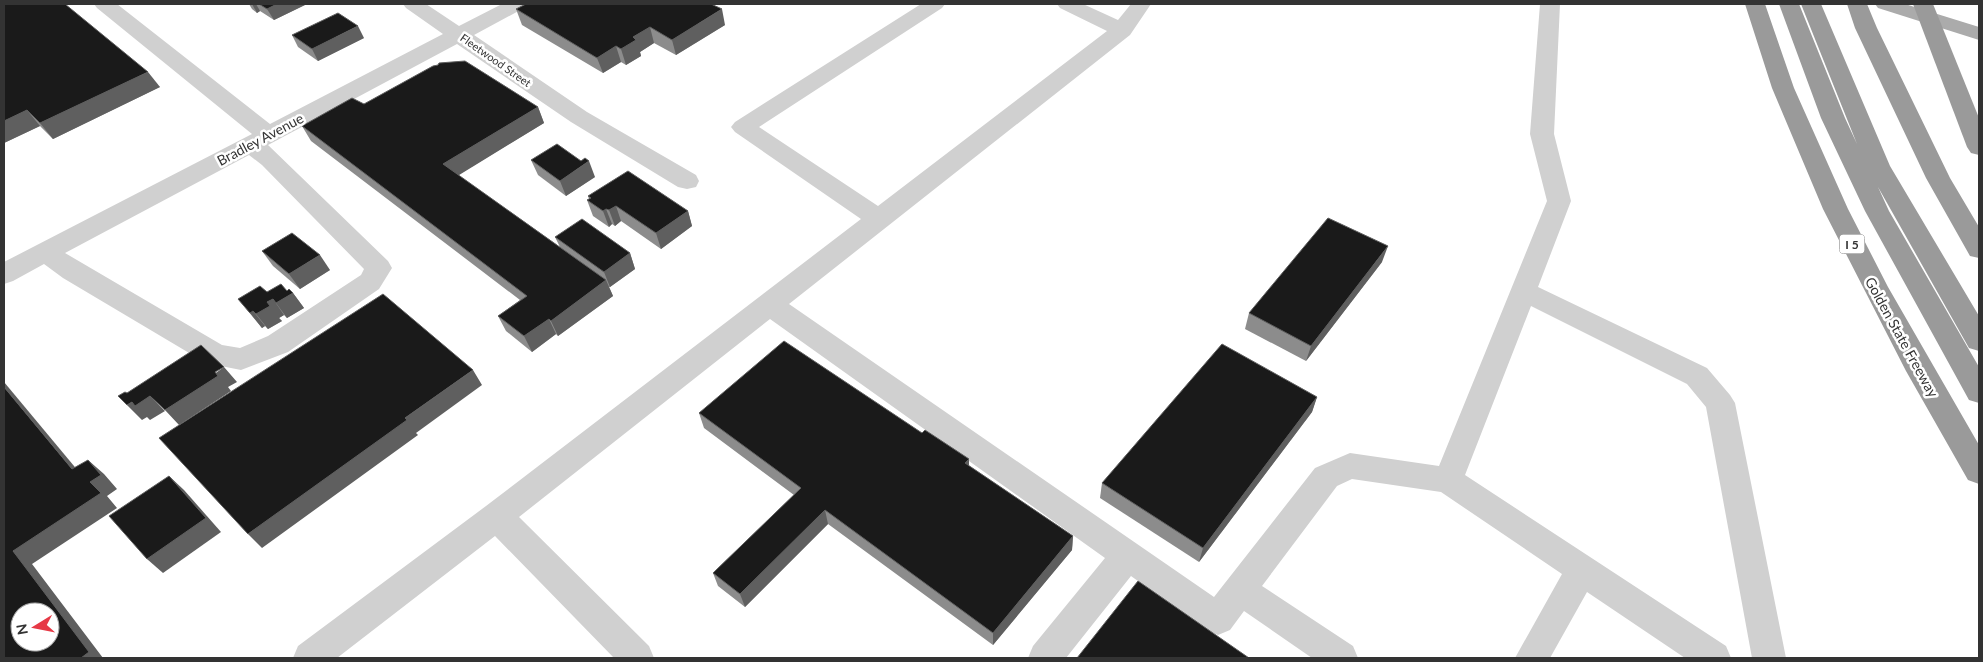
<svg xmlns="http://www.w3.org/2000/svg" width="1983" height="662" font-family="Lato,sans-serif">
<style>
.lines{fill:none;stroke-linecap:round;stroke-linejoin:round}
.minor{fill:#d0d0d0;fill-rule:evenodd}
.major{fill:#ababab;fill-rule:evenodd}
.highway{fill:#9a9a9a;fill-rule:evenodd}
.wall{fill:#8c8c8c}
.shaded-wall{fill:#5f5f5f}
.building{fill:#1a1a1a;stroke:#5f5f5f;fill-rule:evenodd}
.labels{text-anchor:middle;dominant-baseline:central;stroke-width:5;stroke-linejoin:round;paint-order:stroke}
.far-street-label{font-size:11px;fill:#333;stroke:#fff}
.shield{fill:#fff;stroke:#707070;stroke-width:1}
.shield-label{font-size:12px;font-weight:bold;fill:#333}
.street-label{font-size:14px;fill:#333;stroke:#fff}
</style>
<rect width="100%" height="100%" fill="#fff"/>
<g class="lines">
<!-- minor -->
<g class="minor">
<path d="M94,4H117L270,124L443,34L406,8L403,4H426L459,26L502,4H527L524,8L474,35L587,112L696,175L699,181L696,187L687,189L678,187L571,122L457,44L268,145L388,261L392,268L379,289L288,352L241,370L206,363L63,278L44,264L13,281L4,284V262L252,134L97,8ZM249,155L262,165L364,269L361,275L268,336L240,348L222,345L65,253Z"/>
<path d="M921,4H945L942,8L759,127L878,206L1107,31L1060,8L1057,4H1083L1118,20L1131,4H1151L1130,35L789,304L1214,597L1315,468L1350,453L1439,466L1547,201L1530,134L1540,4H1560L1554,134L1571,201L1538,287L1707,368L1730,395L1735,403L1786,658H1752L1706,407L1687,384L1531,306L1465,475L1726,646L1731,658H1685L1587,592L1550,658H1515L1562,574L1441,492L1352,479L1337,486L1262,586L1353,646L1358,658H1312L1244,611L1230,630L1218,635L1206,630L1131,576L1066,658H1028L1033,646L1105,558L770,319L519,517L649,646L654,658H614L495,536L337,658H293L298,646L486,506L861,219L735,132L731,127L735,122Z"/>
</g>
<!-- major -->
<path class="major" d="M1875,4H1905L1979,27V40L1878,8Z"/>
<!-- highway -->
<g class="highway">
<path d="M1745,4H1765L1794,88L1848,209L1888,287L1979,445V484L1968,480L1906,371L1823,209L1772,88Z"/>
<path d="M1779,4H1799L1845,118L1857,144L1801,4H1821L1890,166L1979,316V351L1969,348L1878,187L1889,211L1979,367V403L1969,400L1865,211L1821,118Z"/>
<path d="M1847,4H1867L1877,28L1950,178L1979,227V258L1970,256L1926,178L1855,28Z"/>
<path d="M1913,4H1933L1979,118V155L1971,153L1967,147Z"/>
</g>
</g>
<!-- wall -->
<g class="wall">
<path d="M4,4L160,87L53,139L40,126L4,143Z"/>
<path d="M249,4H307L274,20L260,11L257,13L252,9Z"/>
<path d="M516,9L725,25L676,55L654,43L640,52L641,56L626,65L621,62L603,73L522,25Z"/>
<path d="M292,35L364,38L318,61L298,47Z"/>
<path d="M364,104L538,107L544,123L458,175L560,247L555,237L630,253L635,269L610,287H609L613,296L558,336L556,334L532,352L506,331L498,316L520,300L311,141L302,126Z"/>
<path d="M531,160L595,177L566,196L538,175Z"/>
<path d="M588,196L688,211L692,226L661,249L621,221L615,226L612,224L609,227L593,216L587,200L589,199Z"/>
<path d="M262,251L330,270L300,289L273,266Z"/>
<path d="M1382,262L1306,361L1245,329L1249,313Z"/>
<path d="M287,291L293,293L304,308L287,318L284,315L279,318L282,321L268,329L265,326L262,328L238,299L267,292Z"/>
<path d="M1317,397L1312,412L1199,562L1100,498L1102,483Z"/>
<path d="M699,413L969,466L1073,536L1072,550L993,645L828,524L745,607L718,586L713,573L794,495L704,428Z"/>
</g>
<!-- shaded-wall -->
<g class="shaded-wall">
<path d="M252,4H256L260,11L257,13Z"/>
<path d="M277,4H307L274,20L267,9Z"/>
<path d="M722,9L725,25L676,55L672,40Z"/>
<path d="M358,26L364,38L318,61L312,49Z"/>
<path d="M650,27L654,43L640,52L641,56L626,65L621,49L633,37Z"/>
<path d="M616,46L621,62L603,73L597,58Z"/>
<path d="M148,72L160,87L53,139L40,123Z"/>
<path d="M538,107L544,123L451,180L443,164Z"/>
<path d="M27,110L40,126L4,143V121Z"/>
<path d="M589,161L595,177L566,196L560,181Z"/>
<path d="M616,206L621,221L615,226L609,210Z"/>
<path d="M606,209L612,224L609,227L603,211Z"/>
<path d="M688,211L692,226L661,249L656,233Z"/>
<path d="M1388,246L1382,262L1306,361L1311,346Z"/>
<path d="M630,253L635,269L610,287L604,272Z"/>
<path d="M320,255L330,270L300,289L289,274Z"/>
<path d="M606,280L613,296L558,336L551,321Z"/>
<path d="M293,293L304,308L287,318L276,303Z"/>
<path d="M273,299L284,315L279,318L282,321L268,329L256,314L267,302Z"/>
<path d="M253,311L265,326L262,328L250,313Z"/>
<path d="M549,319L556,334L532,352L524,336Z"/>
<path d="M224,367L237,382L228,387L231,391L179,425L165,410Z"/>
<path d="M473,370L482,385L416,433L418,435L262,548L248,534L405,418Z"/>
<path d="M4,382L89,484L72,469L4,387Z"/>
<path d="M150,396L165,411L150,420L147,417L142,420L127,405L132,402Z"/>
<path d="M1317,397L1312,412L1199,562L1203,548Z"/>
<path d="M969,459V474L965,463Z"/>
<path d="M88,460L104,474L117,489L107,496L117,508L32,564L103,658H81L13,551Z"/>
<path d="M169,476L184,490L221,532L163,573L147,559Z"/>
<path d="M825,510L828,524L745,607L740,594Z"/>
<path d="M1073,536L1072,550L993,645V633Z"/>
</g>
<!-- building -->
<g class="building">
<path d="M4,4H65L148,72L40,123L27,110L4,121Z"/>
<path d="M259,4H277L267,9Z"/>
<path d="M526,4H711L722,9L672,40L650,27L633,37L636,40L621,49L616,46L597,58L516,9Z"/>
<path d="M338,13L358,26L312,49L292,35Z"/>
<path d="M465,61L538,107L443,164L606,280L551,321L549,319L524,336L498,316L527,296L302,126L352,98L364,104L433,66L438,65L439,63Z"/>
<path d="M557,144L581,161L585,158L589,161L560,181L531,160Z"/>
<path d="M628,171L688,211L656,233L616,206L609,210L606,209L603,211L587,200L591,198L588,196Z"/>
<path d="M1328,218L1388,246L1311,346L1249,313Z"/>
<path d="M582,219L630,253L604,272L555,237Z"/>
<path d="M292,233L320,255L289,274L262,251Z"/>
<path d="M281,284L287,291L289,289L293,293L276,303L273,299L267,302L270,306L256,314L253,311L250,313L238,299L260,286L267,292Z"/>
<path d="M383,294L473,370L405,418L407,420L248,534L159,438Z"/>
<path d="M784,341L922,433L925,430L969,459L965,463L1073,536L993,633L825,510L740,594L713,573L801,488L699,413Z"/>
<path d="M1222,344L1317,397L1203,548L1102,483Z"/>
<path d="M201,345L224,367L215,372L218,376L165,410L150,396L135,406L132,402L127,405L118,396L125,392L127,393Z"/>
<path d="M4,387L72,469L88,460L101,475L90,482L101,493L13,551L89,652L81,658H4ZM20,612H50V642H20Z"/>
<path d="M169,476L206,518L147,559L109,516Z"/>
<path d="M1138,581L1249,658H1077Z"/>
</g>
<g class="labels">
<!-- far-street labels -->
<g class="far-street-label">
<text transform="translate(496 60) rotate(35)">Fleetwood Street</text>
</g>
<!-- shield labels -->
<rect class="shield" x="1839.5" y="234.5" width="25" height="19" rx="4"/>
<g class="shield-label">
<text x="1852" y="244">I 5</text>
</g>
<!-- street labels -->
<g class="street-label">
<text transform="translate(260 139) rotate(-28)">Bradley Avenue</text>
<text transform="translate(1902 337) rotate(61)">Golden State Freeway</text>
</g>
</g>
<!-- border -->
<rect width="1983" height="662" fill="none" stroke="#333333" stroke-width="10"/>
<!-- north arrow -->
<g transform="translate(35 627) rotate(260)"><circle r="24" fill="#ffffff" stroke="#adadad"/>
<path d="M0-4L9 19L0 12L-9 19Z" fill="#e63946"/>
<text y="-8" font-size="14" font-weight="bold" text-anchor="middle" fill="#333333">N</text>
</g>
</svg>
